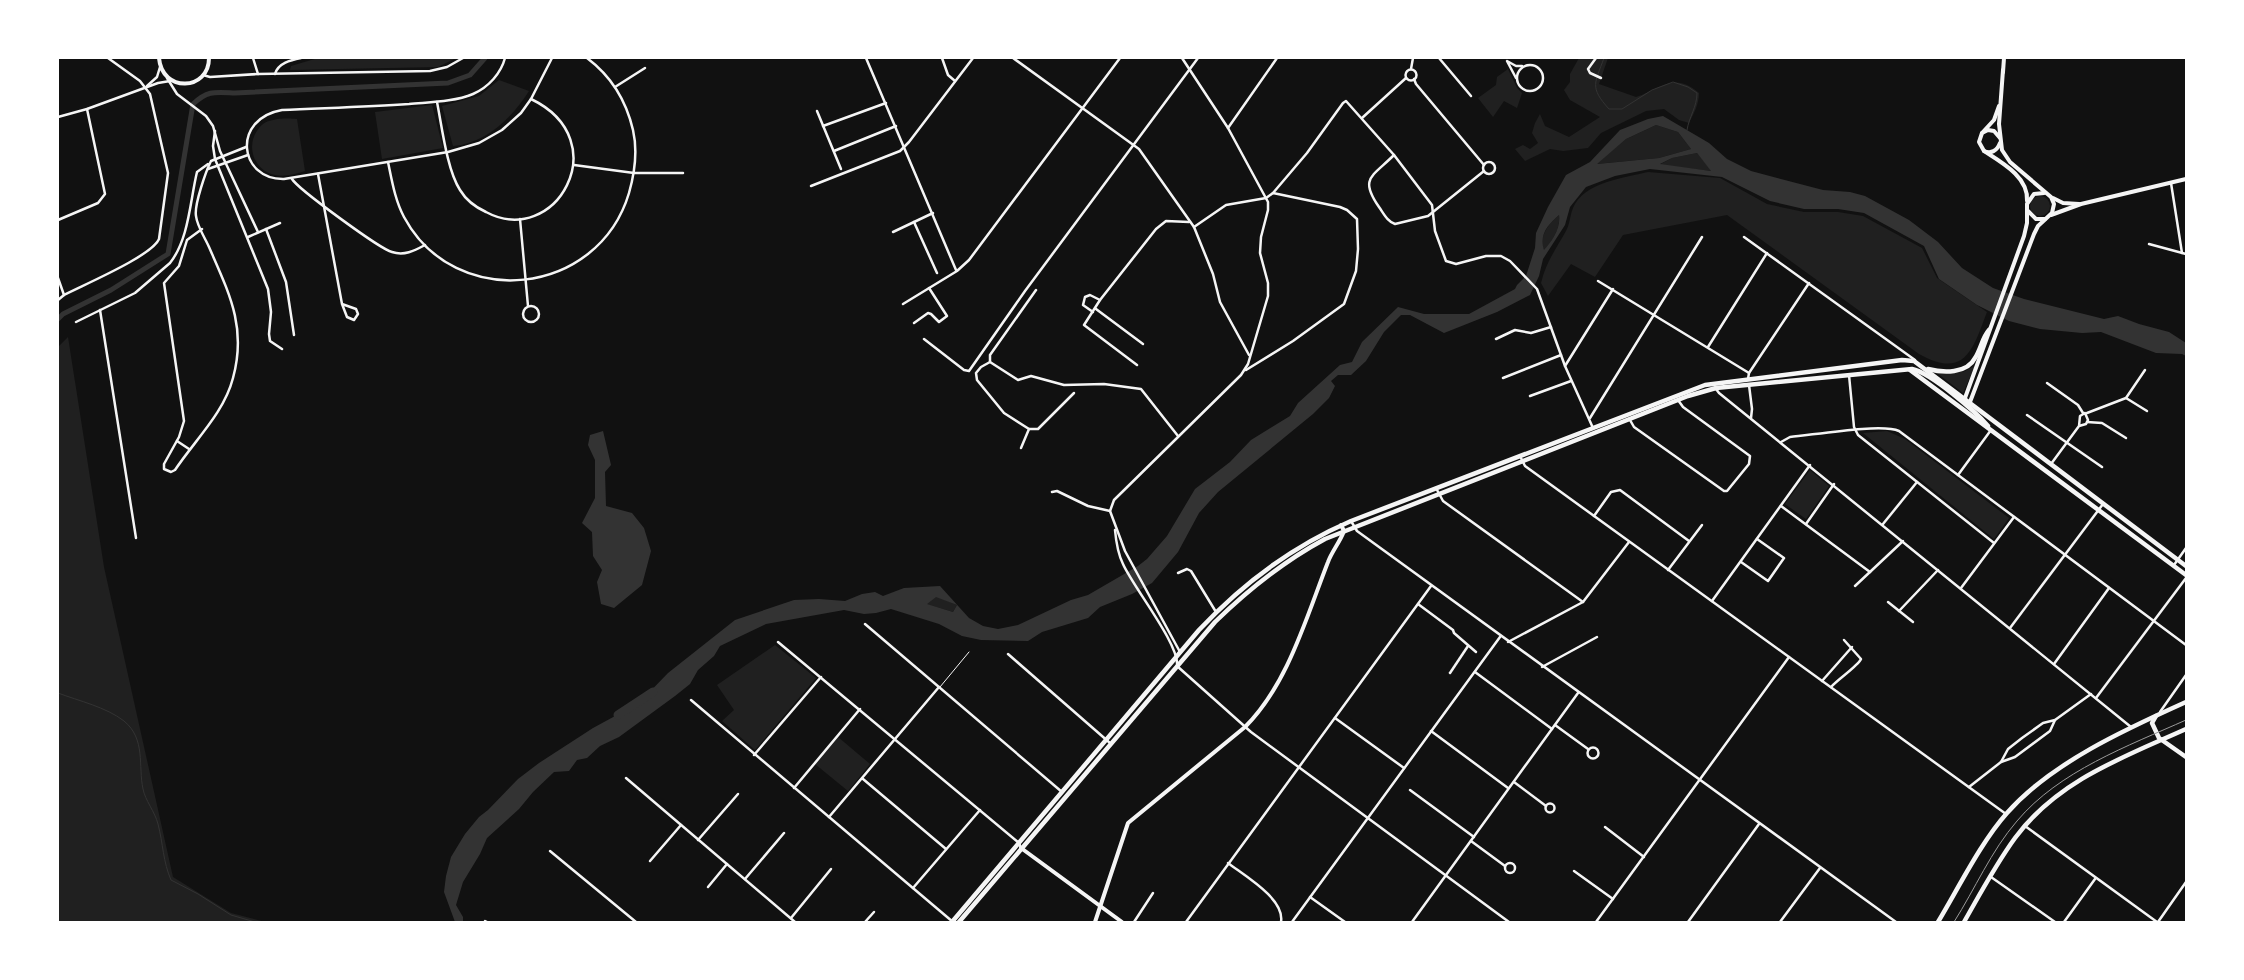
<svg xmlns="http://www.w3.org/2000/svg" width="2244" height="980" font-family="'Noto Sans',sans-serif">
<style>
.green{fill:#202020}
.water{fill:#333;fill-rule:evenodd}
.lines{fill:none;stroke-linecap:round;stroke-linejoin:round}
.stream{stroke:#333;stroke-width:1}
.canal{stroke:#333;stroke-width:5}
.river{stroke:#333;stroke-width:9}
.service{stroke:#f5f5f5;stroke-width:1}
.minor{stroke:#f5f5f5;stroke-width:2.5}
.tertiary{stroke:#f5f5f5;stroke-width:4}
.secondary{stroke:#f5f5f5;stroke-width:4}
.primary{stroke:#f5f5f5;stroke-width:4.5}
.rail{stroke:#9a9a9a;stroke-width:1}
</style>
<rect width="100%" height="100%" fill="#111"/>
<!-- green -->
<g class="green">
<path d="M318,58H456L438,67L290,70L291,66Z"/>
<path d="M1579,58H1608L1599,84L1636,97C1661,89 1673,71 1699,93C1699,104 1694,113 1689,123L1679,120L1664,109L1646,111L1601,133L1588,148L1563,151L1550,149L1525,161L1515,149L1523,145L1530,149L1538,143L1532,133L1535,123L1540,114L1545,126L1569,137L1600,117L1570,100L1564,90L1570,82V74Z"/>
<path d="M1508,69L1517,88L1522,93L1517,108L1504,101L1493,117L1478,98L1496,85L1497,77Z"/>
<path d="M499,80L529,91C512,118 486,143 453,146L442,106L479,96Z"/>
<path d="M432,105L443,148L382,159L375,112Z"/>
<path d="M297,119L305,171C295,174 286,177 275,175C251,170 244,140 263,124C271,118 288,118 297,119Z"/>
<path d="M1656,125L1678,132L1691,149L1659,158L1596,164L1626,139Z"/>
<path d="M1697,153L1712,171L1659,165L1672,158Z"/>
<path d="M1648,172L1720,178L1767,204L1804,212H1838L1863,216L1922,248L1937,278L1987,312C1973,349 1965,380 1919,354L1727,215L1623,235L1595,277L1571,264L1548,296L1541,283C1546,262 1556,249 1566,231C1570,224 1570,215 1573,208C1584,182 1624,178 1648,172Z"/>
<circle cx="2040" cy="206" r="10"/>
<path d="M1559,215C1561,229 1552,240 1544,251C1539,235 1548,225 1559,215Z"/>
<path d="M68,337L104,567L173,877L231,913L265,922H58V347Z"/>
<path d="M1975,366L1963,393L1937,373L1963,372Z"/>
<path d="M1887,431L1905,439L2009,518L1994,539L1863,433Z"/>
<path d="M1810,470L1829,486L1806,519L1785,504Z"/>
<path d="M936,596L957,605L953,612L926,604Z"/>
<path d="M775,645L816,678L755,750L722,721L734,710L717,685Z"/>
<path d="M838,737L870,764L848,791L815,764Z"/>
</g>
<!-- water -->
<g class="water">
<path d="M1663,116L1709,143L1727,159L1751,171L1823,190L1850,192L1865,196L1909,220L1938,242L1962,268L1993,288L2024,299L2104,319L2118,316L2139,324L2169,332L2186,343V356L2182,354L2156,353L2101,332L2082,333L2040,329L2009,321L1977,305L1939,279L1924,246L1864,213L1838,209H1804L1770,201L1722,177L1650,169L1615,176L1586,187L1570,207L1565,225L1543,259L1539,276L1530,295L1497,312L1444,333L1410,315H1401L1384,332L1366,361L1351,375H1338L1331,381L1335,386L1329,398L1313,414L1218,492L1199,513L1178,552L1152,583L1132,594L1100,607L1088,618L1042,632L1028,641L981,640L962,636L939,624L891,609L876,613L864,614L844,610L766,624L720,646L714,656L698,670L690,684L675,696L619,737L600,746L587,758L577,760L569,771L554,772L533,792L519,809L487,838L480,854L463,882L456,905L463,917V922H455L444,892L446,876L451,857L465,834L479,817L488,810L518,779L539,763L593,728L639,703L668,673L735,620L794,600L819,599L845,601L862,594L875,592L883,596L904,588L940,586L969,618L983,626L998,629L1018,625L1071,600L1088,595L1138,566L1147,559L1167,536L1195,489L1230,462L1251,440L1290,416L1298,403L1340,365L1352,362L1362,342L1398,307L1424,314H1469L1515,289L1517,285L1526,276L1535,248L1536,233L1548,207L1566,175L1590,162L1620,130L1648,119ZM1656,125L1678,132L1691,149L1659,158L1597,164L1626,139ZM1697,153L1711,171L1660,164L1672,158ZM1559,215C1561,228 1552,241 1544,250C1539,234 1548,225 1559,215ZM936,597L957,605L953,612L927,604Z"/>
<path d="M603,431L611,465L605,472L606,506L632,513L644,528L651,551L642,585L614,608L601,604L597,582L602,570L593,556L592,532L582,523L595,498V460L588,445L590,435Z"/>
</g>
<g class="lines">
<!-- stream -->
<g class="stream">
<path d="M1604,58C1595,83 1589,87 1609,109H1622L1652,90L1673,82L1688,87L1697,93C1697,107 1689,117 1687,130"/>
<path d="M58,693C79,701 106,707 124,721C146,739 138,766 143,789C145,800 155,812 158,824C163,843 163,862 171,880L198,894L231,915L255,922"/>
</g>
<!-- canal -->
<path class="canal" d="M58,319L63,314L111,290L168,254L193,104C208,90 215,92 235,93L448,83L470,75L485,58"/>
<!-- river -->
<path class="river" d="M618,715L653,692"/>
<!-- service -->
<path class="service" d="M940,687L969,652"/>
<!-- minor -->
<g class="minor">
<path d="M253,58L258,74"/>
<path d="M505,58C501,73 489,87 473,94C454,102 430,102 409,104C367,107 324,108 282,110C231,119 239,180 284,179L448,152L479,143L502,130L521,113L531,99L552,58"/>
<path d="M866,58L956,270"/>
<path d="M942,58L948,75L955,81"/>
<path d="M1013,58L1139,149L1194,227L1213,274L1220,302L1249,355"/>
<path d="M1439,58L1471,96"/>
<path d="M1596,58L1588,69L1590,73L1601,78"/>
<circle cx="1530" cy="78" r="13"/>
<path d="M1411,69L1413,58"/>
<circle cx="1411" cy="75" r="5.5"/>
<path d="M275,74C278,63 291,60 301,58"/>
<path d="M203,75L210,77L258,74L430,71L447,67L463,58"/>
<path d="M167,78L177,94L206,116L213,126L220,151L258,232"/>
<path d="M1516,78L1507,61L1516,66H1522"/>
<path d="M1414,79L1416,84L1484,165"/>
<path d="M147,86L157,77L160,67"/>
<path d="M615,87L645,68"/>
<path d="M437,102C442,127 447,170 460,190C466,200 475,207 486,212C555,249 618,141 531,99"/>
<path d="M817,111L841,169"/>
<path d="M58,117L87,109L158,83L170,81"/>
<path d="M1362,118L1406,78"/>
<path d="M823,126L886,103"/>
<path d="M1228,128L1277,58"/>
<path d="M215,131L213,146L215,159L268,289L271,312L269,334L270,341L282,349"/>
<path d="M834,151L896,126"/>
<path d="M1394,155C1372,177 1359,178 1379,207C1384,214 1387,221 1395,224L1428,216L1484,171"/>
<circle cx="1489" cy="168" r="6"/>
<path d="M388,162C392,181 395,200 404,217C455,312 598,297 629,193C635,172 638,152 633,130C626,100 611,76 587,58"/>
<path d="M574,165L634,173H683"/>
<path d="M208,169L248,155"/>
<path d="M318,174L342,304L347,317L354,320L358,314L356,309L342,304"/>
<path d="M292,179C298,189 380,249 392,252C404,256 414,251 425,245"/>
<path d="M2171,183L2182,253"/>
<path d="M811,186L900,151L909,142L973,58"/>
<path d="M1273,193L1307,153L1343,103L1346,101L1394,155L1432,205L1435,231L1446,261L1456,264L1486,256H1501L1510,261L1537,289L1565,366L1593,428"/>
<path d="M520,219L528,306"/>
<path d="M58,220L98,203L105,194L87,109"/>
<path d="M914,222L937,273"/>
<path d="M1194,227L1226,205L1266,198L1273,193L1340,207L1347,210L1357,219L1358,249L1356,271L1344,304L1293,341L1246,370"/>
<path d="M202,229L187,240L179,266L164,283L184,421L179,437L164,464V469L171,472L175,470C195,440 224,413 233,378C247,327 229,293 209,247C205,238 197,226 196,216C194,205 206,171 211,161L246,147"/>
<path d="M266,229L286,282L294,335"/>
<path d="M893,232L933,213"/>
<path d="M248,237L280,223"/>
<path d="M1744,237L1915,360"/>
<path d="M2149,244L2186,254"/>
<path d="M58,278L64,295"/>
<path d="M1598,281L1749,373"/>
<path d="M58,300L64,295C83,285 152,256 159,239L168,173L150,94L140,81L108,58"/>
<path d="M903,304L957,271L969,260L1120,58"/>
<circle cx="531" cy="314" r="8"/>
<path d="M1096,309L1143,344"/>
<path d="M100,310L136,538"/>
<path d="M1093,312L1083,305L1085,297L1090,295L1100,300"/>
<path d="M76,322L135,293L170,263C189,239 190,201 197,172L208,164"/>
<path d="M914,323L928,313L931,314L939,322L947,316L929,288"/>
<path d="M924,339L964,370L969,371L1025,291L1198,58"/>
<path d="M1496,339L1515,330L1531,333L1551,327"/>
<path d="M1708,347L1767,253"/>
<path d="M990,362V355L1036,290"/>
<path d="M1137,365L1084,325L1100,300L1156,229L1166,221L1189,222"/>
<path d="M1565,366L1613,289"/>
<path d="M1849,375L1854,427L1858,435L1994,543"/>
<path d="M1503,378L1561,355"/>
<path d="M1748,379L1749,373L1809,283"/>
<path d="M2047,383L2078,405L2083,413"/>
<path d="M1749,385L1752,409L1751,418"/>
<path d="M1716,389L1719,393L2131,727"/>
<path d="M1530,396L1571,381"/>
<path d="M2126,398L2147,411"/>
<path d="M2087,413L2126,398L2145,370"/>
<path d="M2027,415L2102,467"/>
<path d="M1590,418L1702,237"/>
<path d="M1630,420L1634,427L1724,491H1727L1749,464L1750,456L1683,407L1678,400"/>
<path d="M2087,422L2102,423L2126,438"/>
<path d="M1029,429L1004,413L977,380L976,373L981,367L990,362L1018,380L1031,376L1064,385L1104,384L1141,389L1178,436"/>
<path d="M177,441L189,449"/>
<path d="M1781,442L1790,437C1813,435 1882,423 1899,431L2186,645"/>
<path d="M1021,448L1029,429H1038L1074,393"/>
<path d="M1520,456L1525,466L2006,814"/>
<path d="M2051,464L2079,426L2086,424L2088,420L2085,413L2080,416L2079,426"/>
<path d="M1958,475L1991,430"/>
<path d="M1436,488L1443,501L1583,602"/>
<path d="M1052,492L1057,491L1088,506L1110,511"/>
<path d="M1781,506L1870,572"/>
<path d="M1594,516L1611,492L1620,490L1689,541"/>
<path d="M1351,521L1357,531L1896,922"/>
<path d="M1806,524L1834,484"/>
<path d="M1883,524L1917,482"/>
<path d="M1115,530C1116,541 1118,554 1123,564C1133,587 1180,645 1177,666L1251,732L1509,922"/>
<path d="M1741,562L1768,581L1784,558L1757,539"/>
<path d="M2174,565L2186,548"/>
<path d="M1668,570L1702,525"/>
<path d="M1178,573L1187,569L1191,571L1216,612"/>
<path d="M1855,586L1903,541"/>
<path d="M1961,588L2014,517"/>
<path d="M1712,601L1810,465"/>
<path d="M1888,602L1913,622"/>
<path d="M1418,604L1453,630L1454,633L1476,652"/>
<path d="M1899,611L1938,570"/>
<path d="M865,624L1062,792"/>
<path d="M2010,628L2103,504"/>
<path d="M778,642L1019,843L1021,848"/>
<path d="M1508,642L1583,602L1629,542"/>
<path d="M1180,652L1125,551L1110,511L1114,500L1241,375L1248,364L1268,296V283L1260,253L1261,237L1268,210V202L1228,128L1182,58"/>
<path d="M1008,654L1110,743"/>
<path d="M2054,664L2109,588"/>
<path d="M1542,667L1597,637"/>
<path d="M1475,672L1552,729"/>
<path d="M1450,673L1468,646"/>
<path d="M1822,681L1852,647"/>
<path d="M1831,687C1838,679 1858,666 1861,659L1844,640"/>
<path d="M2096,698L2186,578"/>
<path d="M691,700L953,922"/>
<path d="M2160,712L2186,675"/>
<path d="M1335,718L1404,768"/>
<path d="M1555,725L1588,749"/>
<path d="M1431,731L1508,788"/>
<circle cx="1593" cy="753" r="5.5"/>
<path d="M754,755L821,677"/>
<path d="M2001,762L2008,749L2022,738L2043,723L2055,720L2091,694"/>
<path d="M626,778L795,922"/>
<path d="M863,779L946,849"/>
<path d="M1514,782L1546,806"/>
<path d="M1969,787L2001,762L2015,757L2050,731L2055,720"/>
<path d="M794,788L860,709"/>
<path d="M1410,790L1474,837"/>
<circle cx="1550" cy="808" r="4.5"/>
<path d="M829,817L939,687"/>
<path d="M2025,826L2157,922"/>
<path d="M1605,827L1644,857"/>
<path d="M698,840L738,794"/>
<path d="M1471,841L1505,866"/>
<path d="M550,851L636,922"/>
<path d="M650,861L681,825"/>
<path d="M1228,863C1245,876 1285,899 1281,922"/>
<circle cx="1510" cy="868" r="5"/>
<path d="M1574,871L1613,899"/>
<path d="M1991,877L2055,922"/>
<path d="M745,879L784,833"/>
<path d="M708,887L727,864"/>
<path d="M913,888L980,810"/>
<path d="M1310,897L1345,922"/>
<path d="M791,918L831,869"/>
<path d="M485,921L487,922"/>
<path d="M865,922L874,912"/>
<path d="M1134,922L1153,893"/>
<path d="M1186,922L1431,586"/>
<path d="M1292,922L1500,637"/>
<path d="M1412,922L1578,693"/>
<path d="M1596,922L1789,657"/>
<path d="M1688,922L1759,824"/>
<path d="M1780,922L1820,868"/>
<path d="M2064,922L2095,879"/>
<path d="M2158,922L2186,882"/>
</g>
<!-- tertiary -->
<path class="tertiary" d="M1095,922L1128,823L1245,727C1288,684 1306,618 1328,562C1332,551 1340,542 1344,531L1341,525"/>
<!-- secondary -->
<g class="secondary">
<path d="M159,58C162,93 209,91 209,58"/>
<path d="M2003,72L2004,58"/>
<path d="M1982,133L1994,120L1999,106"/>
<path d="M2000,138L1994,131L1988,130L1982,133L1979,142L1984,151C1991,154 1997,151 2000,143"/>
<path d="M1984,151C2001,162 2029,177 2027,201"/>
<path d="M2053,198L2063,203L2079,204"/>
<path d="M2028,211L2036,219H2045"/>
<path d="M2051,215L2081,204L2186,179"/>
<path d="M1965,398L2024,236L2027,223V204L2034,194L2044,193"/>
<path d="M1970,402L2034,234L2038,226L2052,213L2054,204L2051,197L2010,162L2002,150L1999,124L2003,70"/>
<path d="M1021,848L1122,922"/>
</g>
<!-- primary -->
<g class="primary">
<path d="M1928,369C1943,373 1967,374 1975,358C1981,349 1982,338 1989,330"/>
<path d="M1910,370L2186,575"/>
<path d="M2156,716L2152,723L2159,738L2186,757"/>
<path d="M952,922L1199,630C1242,584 1293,546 1351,521L1705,385L1902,360L1914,361L2186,566"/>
<path d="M959,922L1215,622C1248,590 1284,561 1325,539L1688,396L1716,388L1912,369C1931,373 1975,411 1988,426"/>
<path d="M1938,922C1958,889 1981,842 2007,813C2051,763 2126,729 2186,702"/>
<path d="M1964,922C1980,894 1996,864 2015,838C2058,780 2124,757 2186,729"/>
</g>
<!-- rail -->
<path class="rail" d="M1954,922C1975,889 1991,851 2017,821C2059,771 2128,746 2186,720"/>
</g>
<!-- border -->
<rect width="2244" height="980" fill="none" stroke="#ffffff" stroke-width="118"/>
</svg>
